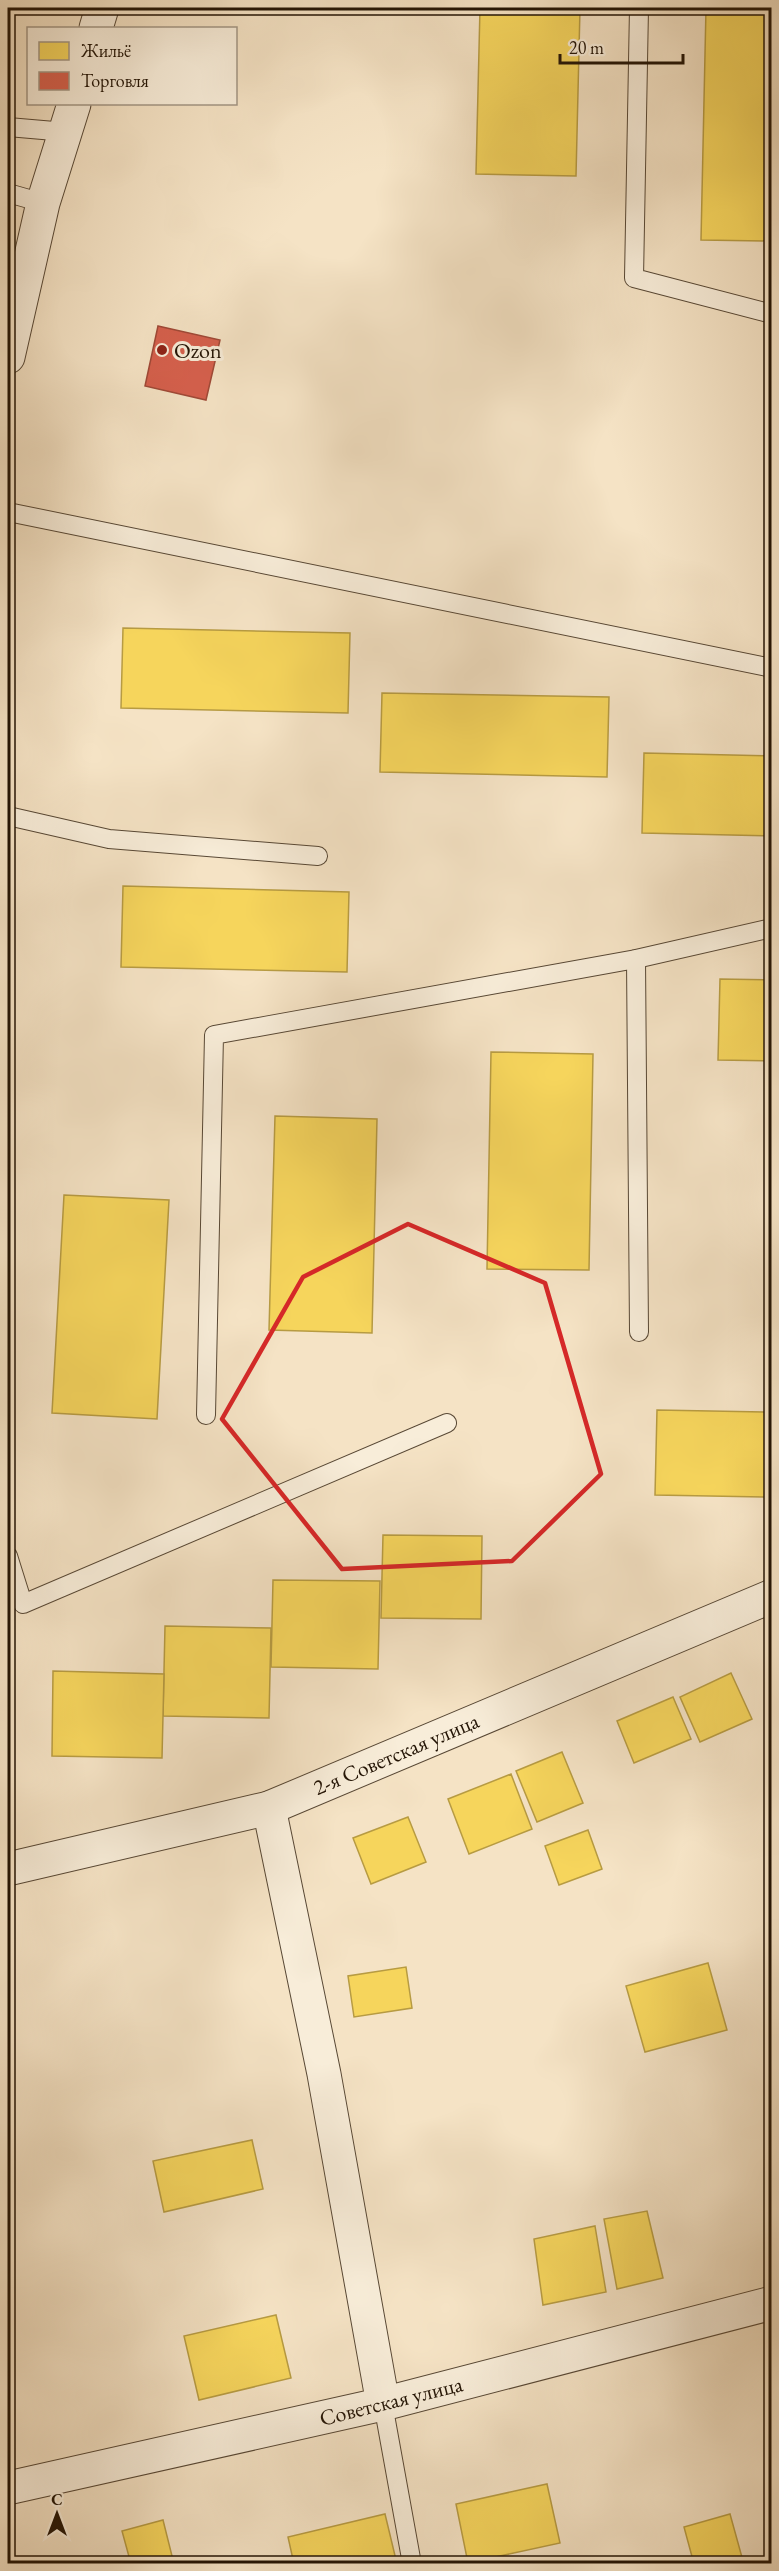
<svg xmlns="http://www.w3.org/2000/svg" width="779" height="2571" font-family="'EB Garamond',serif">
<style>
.homes{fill:#f6d55c;stroke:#b79b42;stroke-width:1.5}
.shops{fill:#d6604d;stroke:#a04937;stroke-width:1.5}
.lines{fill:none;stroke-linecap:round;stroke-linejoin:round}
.service-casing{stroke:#584835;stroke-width:20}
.minor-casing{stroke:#584835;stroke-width:35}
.service{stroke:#f8edd9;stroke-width:18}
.minor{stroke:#f8edd9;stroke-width:33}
.marked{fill:none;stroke:#d62828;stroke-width:4.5;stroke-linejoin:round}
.poi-dot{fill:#8f2418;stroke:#f8edd9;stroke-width:2}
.labels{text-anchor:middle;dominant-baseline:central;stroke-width:6;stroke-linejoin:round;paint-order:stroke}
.poi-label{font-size:22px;fill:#231405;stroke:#f8edd9;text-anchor:start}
.street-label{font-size:22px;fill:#231405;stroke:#f8edd9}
</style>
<rect width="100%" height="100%" fill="#f5e3c5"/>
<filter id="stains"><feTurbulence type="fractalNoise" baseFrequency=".00333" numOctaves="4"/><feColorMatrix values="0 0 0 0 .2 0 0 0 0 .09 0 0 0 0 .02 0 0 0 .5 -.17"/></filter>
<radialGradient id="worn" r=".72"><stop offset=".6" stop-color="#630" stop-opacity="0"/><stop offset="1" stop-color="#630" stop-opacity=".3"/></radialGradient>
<!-- homes -->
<g class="homes">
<path d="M480,8H580L576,176L476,174Z"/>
<path d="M706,8H772V241L701,240Z"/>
<path d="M123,628L350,633L348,713L121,708Z"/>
<path d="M382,693L609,697L607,777L380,772Z"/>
<path d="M644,753L772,756V836L642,833Z"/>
<path d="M123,886L349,892L347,972L121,967Z"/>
<path d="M720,979L772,980V1061L718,1060Z"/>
<path d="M491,1052L593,1054L589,1270L487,1269Z"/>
<path d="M275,1116L377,1119L372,1333L269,1330Z"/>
<path d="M64,1195L169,1200L157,1419L52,1413Z"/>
<path d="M769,1364H772V1454H767Z"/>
<path d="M657,1410L767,1412L766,1497L655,1495Z"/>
<path d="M383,1535L482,1536L481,1619L381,1618Z"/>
<path d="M273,1580L380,1581L378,1669L271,1667Z"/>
<path d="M165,1626L271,1628L269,1718L163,1716Z"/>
<path d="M53,1671L164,1674L162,1758L52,1756Z"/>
<path d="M731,1673L752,1719L700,1742L680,1697Z"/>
<path d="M673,1697L691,1739L634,1763L617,1721Z"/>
<path d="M562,1752L583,1803L537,1822L516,1771Z"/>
<path d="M511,1774L532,1829L469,1854L448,1799Z"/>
<path d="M408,1817L426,1862L371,1884L353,1838Z"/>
<path d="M588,1830L602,1869L559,1885L545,1846Z"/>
<path d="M708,1963L727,2030L645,2052L626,1986Z"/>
<path d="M406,1967L412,2008L354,2017L348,1976Z"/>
<path d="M252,2140L263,2189L164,2212L153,2161Z"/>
<path d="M647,2211L663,2278L617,2289L604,2219Z"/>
<path d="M595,2226L606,2292L543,2305L534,2239Z"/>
<path d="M276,2315L291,2378L199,2400L184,2336Z"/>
<path d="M547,2484L560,2543L468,2563L456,2504Z"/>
<path d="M385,2514L397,2564H294L288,2537Z"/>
<path d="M730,2514L743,2561L694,2564L684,2527Z"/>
<path d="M163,2520L174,2564H131L122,2531Z"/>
</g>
<!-- shops -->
<path class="shops" d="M158,326L220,340L206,400L145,386Z"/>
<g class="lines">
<!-- service casing -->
<g class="service-casing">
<g id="service">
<path d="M639,8L634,278L772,314"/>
<path d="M8,127L66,132"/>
<path d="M8,193L43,203"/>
<path d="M8,512L772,668"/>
<path d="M8,816L109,839L318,856"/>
<path d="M636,959L639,1332"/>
<path d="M206,1415L214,1035L636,959L772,928"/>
<path d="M8,1556L23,1604L447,1423"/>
<path d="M383,2404L412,2564"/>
</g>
</g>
<!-- minor casing -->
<g class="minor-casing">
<g id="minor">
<path d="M96,28L102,8"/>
<path d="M8,357L43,203L74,104"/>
<path d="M269,1808L324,2074L383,2404"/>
<path d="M8,1869L269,1808L772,1596"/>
<path d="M8,2488L383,2404L772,2303"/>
</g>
</g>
<!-- service -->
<use href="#service" class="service"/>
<!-- minor -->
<use href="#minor" class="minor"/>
</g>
<!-- marked area -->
<path class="marked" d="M408,1224L545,1283L601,1474L512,1561L342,1569L222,1419L303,1277Z"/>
<!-- markers -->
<circle class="poi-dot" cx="162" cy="350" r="6"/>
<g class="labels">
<!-- poi labels -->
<g class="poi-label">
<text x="174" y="350">Ozon</text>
</g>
<!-- street labels -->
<g class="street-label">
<text transform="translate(396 1754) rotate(-23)">2-я Советская улица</text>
<text transform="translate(391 2401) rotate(-14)">Советская улица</text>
</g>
</g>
<!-- margin -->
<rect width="779" height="2571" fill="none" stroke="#f5e3c5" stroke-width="30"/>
<rect x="9" y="9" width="761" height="2553" fill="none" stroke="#231405" stroke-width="3"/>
<rect x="15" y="15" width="749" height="2541" fill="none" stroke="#231405" stroke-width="1.5"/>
<!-- legend -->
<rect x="27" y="27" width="210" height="78" fill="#f8edd9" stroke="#a39684" stroke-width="1.5"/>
<rect x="39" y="42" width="30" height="18" fill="#f6d55c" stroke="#a39684" stroke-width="1.5"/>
<text x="81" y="57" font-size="18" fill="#231405">Жильё</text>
<rect x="39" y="72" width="30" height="18" fill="#d6604d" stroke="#a39684" stroke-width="1.5"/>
<text x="81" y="87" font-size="18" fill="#231405">Торговля</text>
<!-- north arrow -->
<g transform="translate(57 2514)" stroke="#f8edd9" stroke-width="4.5" paint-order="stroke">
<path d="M0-4.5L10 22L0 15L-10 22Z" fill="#231405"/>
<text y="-9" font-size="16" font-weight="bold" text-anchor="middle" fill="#231405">С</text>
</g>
<!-- scale -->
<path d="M560 54v9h123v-9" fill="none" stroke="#231405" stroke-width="3"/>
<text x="569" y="54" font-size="18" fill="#231405" stroke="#f8edd9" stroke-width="4.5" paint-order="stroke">20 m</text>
<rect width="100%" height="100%" filter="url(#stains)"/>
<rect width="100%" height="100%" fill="url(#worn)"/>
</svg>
